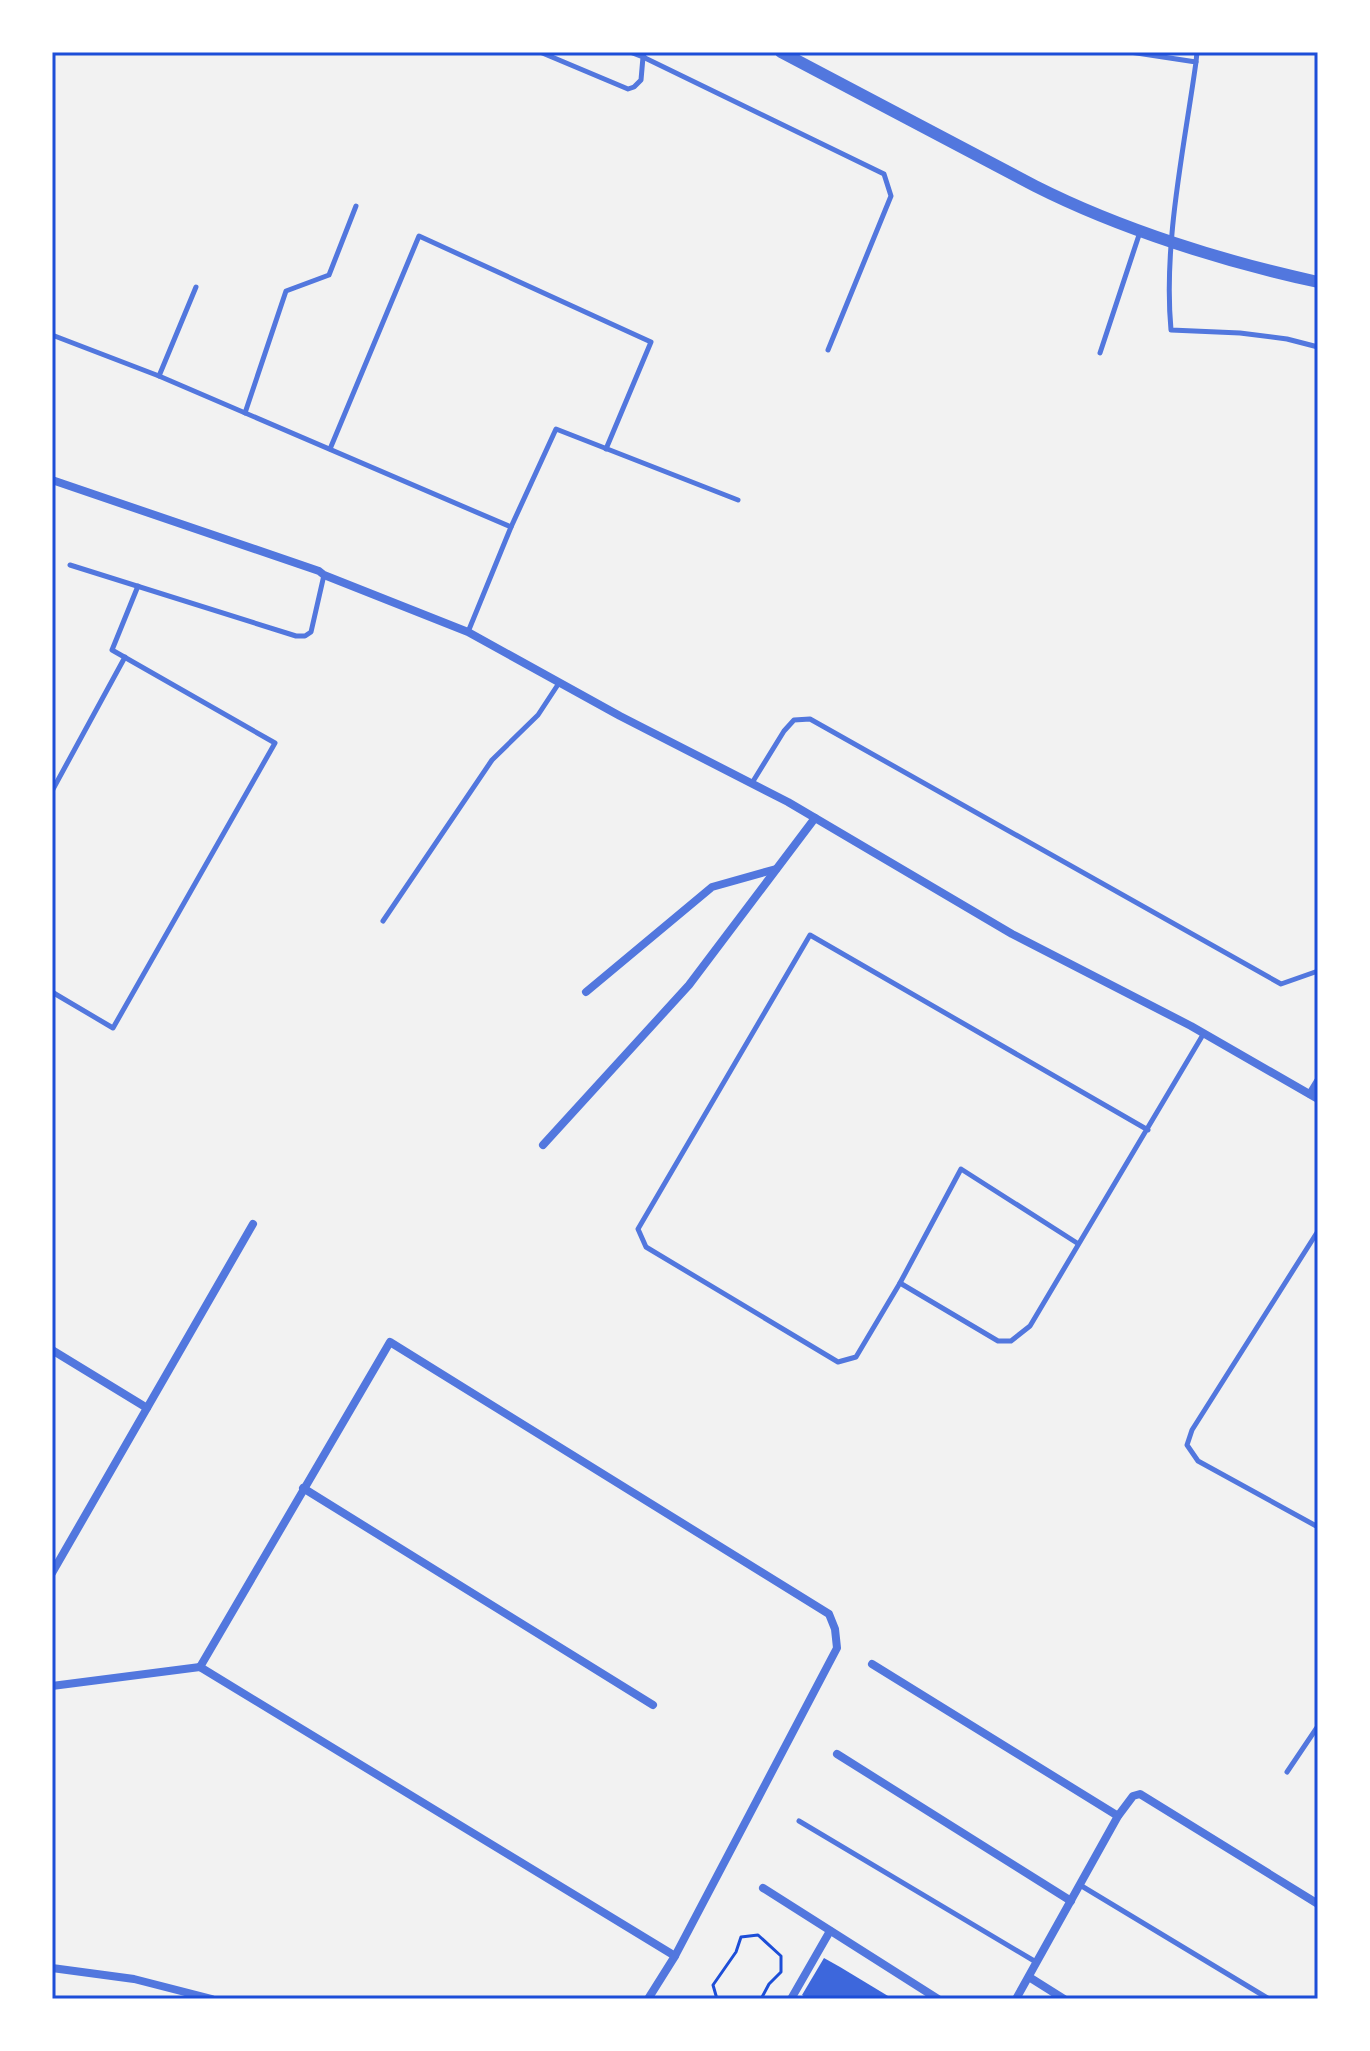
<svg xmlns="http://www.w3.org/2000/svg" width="1370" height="2051" font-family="'Source Sans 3',sans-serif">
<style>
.building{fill:#3d67dc}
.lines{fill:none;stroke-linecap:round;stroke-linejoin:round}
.path{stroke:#1d4ed8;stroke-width:3}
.service{stroke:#5277de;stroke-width:5}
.minor{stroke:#5277de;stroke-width:8}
.tertiary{stroke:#5277de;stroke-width:12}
.neatline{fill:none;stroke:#1d4ed8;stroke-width:3}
</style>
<rect width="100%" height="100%" fill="#f2f2f2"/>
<!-- building -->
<path class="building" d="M824,1958L840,1967L893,1999H808L802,1995Z"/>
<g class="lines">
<!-- path -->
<path class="path" d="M717,1999L713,1985L736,1952L741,1937L758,1935L781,1956V1972L769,1984L761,1999"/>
<!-- service -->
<g class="service">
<path d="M540,52L628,89L634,87L641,80L643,57L630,52"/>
<path d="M645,52L643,57L884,174L891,196L828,350"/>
<path d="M1130,52L1196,62C1184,149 1163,244 1171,330L1240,333L1287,339L1318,347"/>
<path d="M1196,62L1197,52"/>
<path d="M52,335L159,376L511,527L468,632"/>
<path d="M1100,353L1140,232"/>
<path d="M159,376L196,287"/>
<path d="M245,413L286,291L329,275L356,206"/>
<path d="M330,449L419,236L651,342L606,449"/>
<path d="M511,527L556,429L738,500"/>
<path d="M70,565L296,636H305L311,632L324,575"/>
<path d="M752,783L784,731L794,720L810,719L1281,984L1318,971"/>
<path d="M52,791L125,657"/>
<path d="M383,921L492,760L538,715L559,683"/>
<path d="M52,992L113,1028L275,743L112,650L138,586"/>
<path d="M1148,1130L810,935L638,1229L646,1247L838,1362L856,1357L900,1283L998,1341H1011L1030,1326L1204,1033"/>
<path d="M1318,1231L1192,1430L1187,1445L1198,1461L1318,1527"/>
<path d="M900,1283L961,1169L1077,1243"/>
<path d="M1287,1772L1318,1726"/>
<path d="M799,1821L1036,1962"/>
<path d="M1080,1885L1269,1999"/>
</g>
<!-- minor -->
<g class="minor">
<path d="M52,480L319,571L324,575L468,632L620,716L788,802L1012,934L1191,1026L1318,1099"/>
<path d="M586,992L712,887L776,869"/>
<path d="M1310,1094L1318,1081"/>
<path d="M543,1145L689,985L815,818"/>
<path d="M52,1350L147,1408"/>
<path d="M303,1488L653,1705"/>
<path d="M52,1573L253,1224"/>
<path d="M872,1664L1118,1816"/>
<path d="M200,1667L390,1342L829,1614L835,1629L837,1648L675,1956L648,1999"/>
<path d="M200,1667L675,1956"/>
<path d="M52,1686L200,1667"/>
<path d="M837,1754L1071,1901"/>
<path d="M763,1888L938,1999"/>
<path d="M52,1968L134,1979L212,1999"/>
<path d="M1029,1977L1064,1999"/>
<path d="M791,1999L830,1931"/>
<path d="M1016,1999L1118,1816L1133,1796L1140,1794L1318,1904"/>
</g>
<!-- tertiary -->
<path class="tertiary" d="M781,52C866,96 950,142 1035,186C1120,229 1225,262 1318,282"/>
</g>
<!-- border -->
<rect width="1370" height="2051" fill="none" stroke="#ffffff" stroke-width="108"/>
<rect x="54" y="54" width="1262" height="1943" class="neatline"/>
</svg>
